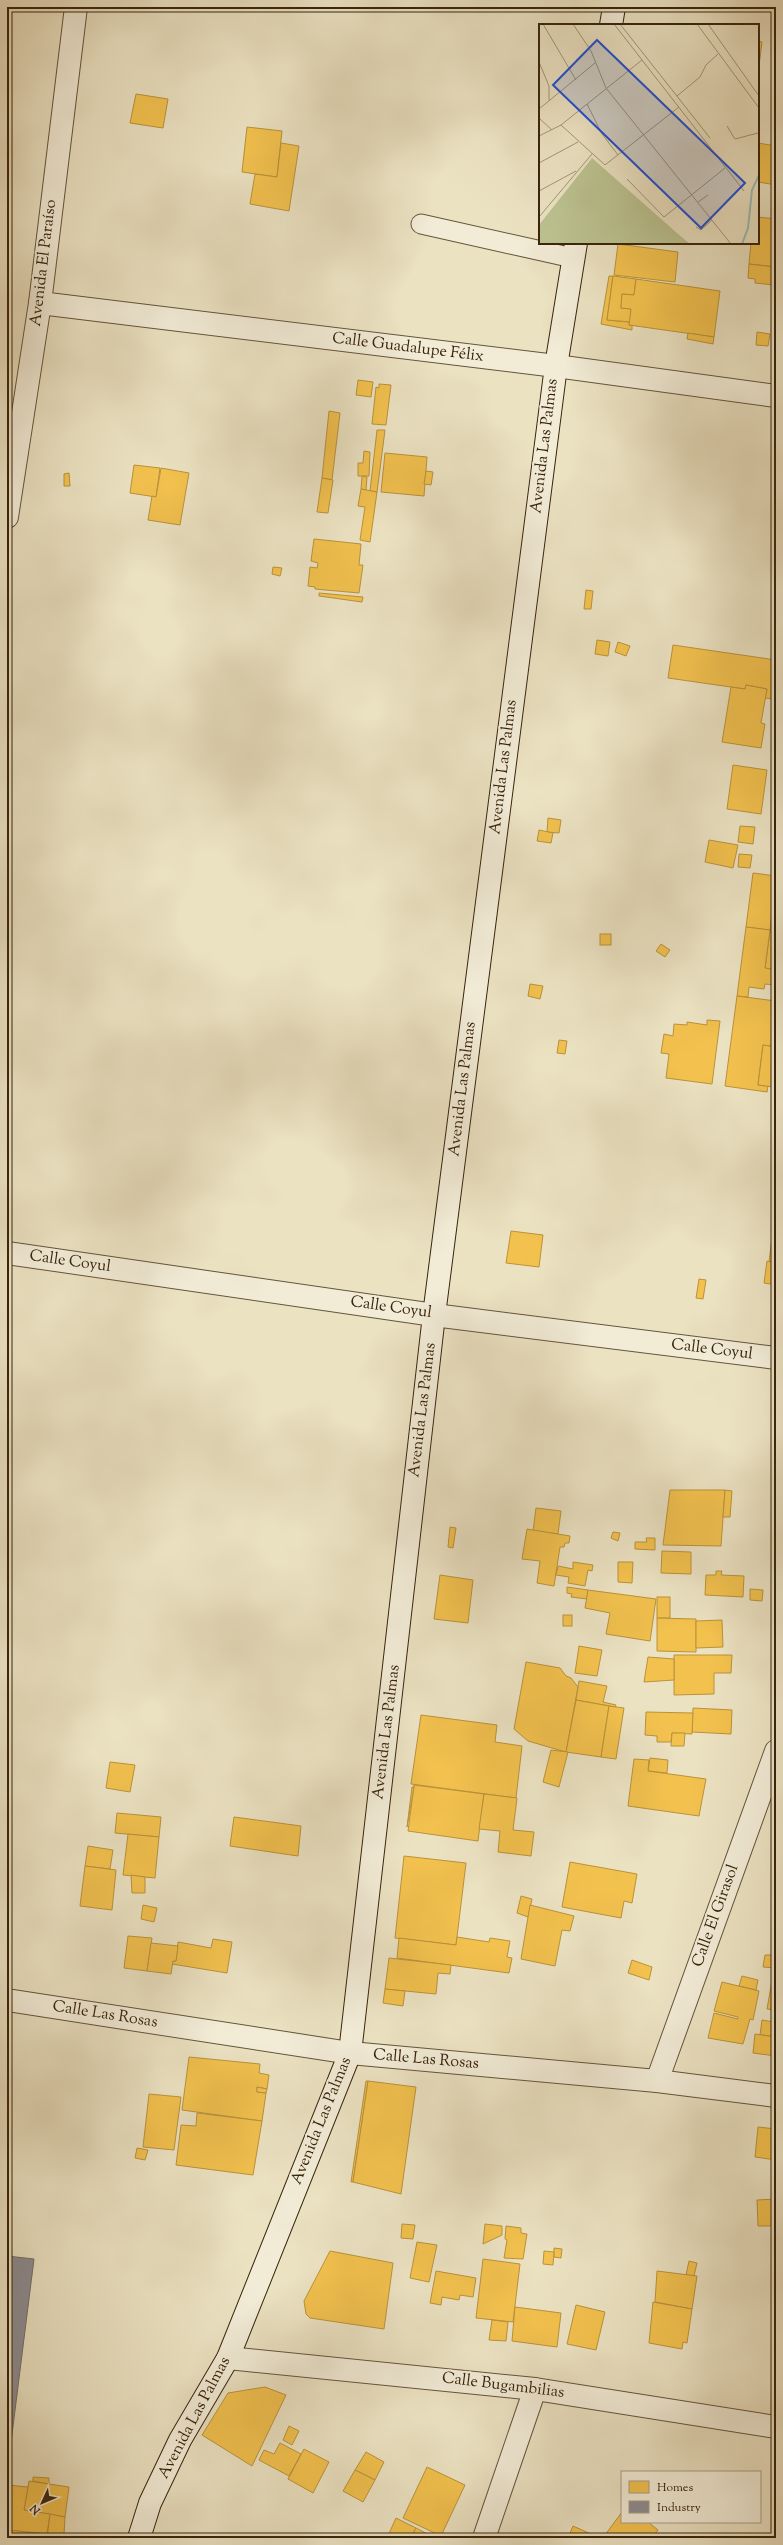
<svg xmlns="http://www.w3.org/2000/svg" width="783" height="2545" font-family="'Sorts Mill Goudy',serif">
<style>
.homes{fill:#f2c14e;stroke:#ba923a}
.industry{fill:#8d8d92;stroke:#746e6a}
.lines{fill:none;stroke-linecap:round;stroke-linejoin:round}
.lane-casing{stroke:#65543a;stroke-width:21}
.street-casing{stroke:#65543a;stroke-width:24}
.secondary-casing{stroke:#38240d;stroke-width:24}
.lane{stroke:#f2ecd7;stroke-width:19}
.street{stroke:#f2ecd7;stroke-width:22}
.secondary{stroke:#f2ecd7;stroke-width:22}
.labels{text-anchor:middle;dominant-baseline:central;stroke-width:4;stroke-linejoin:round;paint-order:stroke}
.street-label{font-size:16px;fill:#38240d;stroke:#f2ecd7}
.inset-river{fill:none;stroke:#98bdb5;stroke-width:2}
.inset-road{fill:none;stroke:#a3967a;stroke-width:1}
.view{fill:#1d4ed8;fill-opacity:0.15;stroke:#1d4ed8;stroke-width:2}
.inset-edge{fill:none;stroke:#38240d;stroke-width:2}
</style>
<rect width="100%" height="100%" fill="#ebe2c2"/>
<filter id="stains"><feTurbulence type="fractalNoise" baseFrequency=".005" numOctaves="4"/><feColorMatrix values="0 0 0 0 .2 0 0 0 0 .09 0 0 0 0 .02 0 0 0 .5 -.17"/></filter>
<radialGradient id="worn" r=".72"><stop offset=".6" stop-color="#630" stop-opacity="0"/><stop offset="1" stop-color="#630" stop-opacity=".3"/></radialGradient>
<!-- homes -->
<g class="homes">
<path d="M758,41L762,42L758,74Z"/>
<path d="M136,94L168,99L163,128L130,123Z"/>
<path d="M247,127L282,131L277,177L242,172Z"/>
<path d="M281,143L299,146L289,211L250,204L255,174L277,177Z"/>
<path d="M758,143L776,146V185L758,182Z"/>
<path d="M758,217L776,219V267L749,264L751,243H758Z"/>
<path d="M618,244L678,252L675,282L614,275Z"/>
<path d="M749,264L775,267L774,285L755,283V279L748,278Z"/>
<path d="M609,276H613L607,320L630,322L629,325H632V330L601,324Z"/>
<path d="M613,276L636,279L634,295L622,294L621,308L631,309L630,322L607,320Z"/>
<path d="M636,279L720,291L714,337L629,325L631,309L621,308L622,294L634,295Z"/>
<path d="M757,332L770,334L768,346L756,345Z"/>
<path d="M688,333L714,337L713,344L687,339Z"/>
<path d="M358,380L373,382L371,397L356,395Z"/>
<path d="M379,384L391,385L386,425L372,424L376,387L379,388Z"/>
<path d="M329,411L340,413L332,480L322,478Z"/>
<path d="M377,430H385L377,492L370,491Z"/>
<path d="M364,451L370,452L369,476H358V463H363Z"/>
<path d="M385,453L427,457L424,496L381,492Z"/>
<path d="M134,465L160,468L156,497L130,493Z"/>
<path d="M161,468L189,473L180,525L148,520L152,496L156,497Z"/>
<path d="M426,471L433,472L431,485L424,484Z"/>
<path d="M69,473L70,486H64V474Z"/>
<path d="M362,476L367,477L366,490L361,489Z"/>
<path d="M322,478L333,480L328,513L317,512Z"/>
<path d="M361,489L377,492L370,542L360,540L365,507L358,506Z"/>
<path d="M314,539L361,544L359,565H363L359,593L315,589V587L308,586L310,567L317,568L318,563L311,561Z"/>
<path d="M273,567L282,568L280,576L272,574Z"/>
<path d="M586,590L593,591L591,609H584Z"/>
<path d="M319,593L363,597L362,602L319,596Z"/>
<path d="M597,640L610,642L608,656L595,654Z"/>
<path d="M618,642L630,646L626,656L615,652Z"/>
<path d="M673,645L776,660L772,699L765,698L767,689L746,685L745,689L668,678Z"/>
<path d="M746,685L767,689L761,723L765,724L761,748L722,742L731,687L745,689Z"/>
<path d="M733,765L767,770L761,814L727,809Z"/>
<path d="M548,818L561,820L559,833L547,832Z"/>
<path d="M740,826L755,827L753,844L738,842Z"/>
<path d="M539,830L553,833L551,843L537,841Z"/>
<path d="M709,840L738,845L733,868L705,862Z"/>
<path d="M739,854L752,855L750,868L738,867Z"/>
<path d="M753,873L776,876L770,930L746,927Z"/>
<path d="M776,887V970L765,968Z"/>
<path d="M746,927L770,930L765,968L776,970V985L765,984L764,989L749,987L748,997L737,996Z"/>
<rect x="600" y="934" width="11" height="11"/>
<path d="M661,944L670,950L665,957L656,951Z"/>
<path d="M530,984L543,986L540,999L528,996Z"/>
<path d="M737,996L776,1001V1047L763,1045L758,1085L768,1086L767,1092L725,1086Z"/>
<path d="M707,1020L720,1021L712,1084L666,1078L669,1054L661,1053L664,1034L673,1036L674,1024L687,1025V1022L707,1025Z"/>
<path d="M559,1040L567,1041L565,1054L557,1053Z"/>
<path d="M763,1045L776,1047L772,1067L776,1068L774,1087L758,1085Z"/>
<path d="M773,1053H776V1068L772,1067Z"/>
<path d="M773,1230L776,1231V1263L769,1262Z"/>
<path d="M511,1231L543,1235L539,1267L506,1263Z"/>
<path d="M767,1261L776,1263V1285L764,1283Z"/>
<path d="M699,1279L706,1280L703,1299L696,1298Z"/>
<path d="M670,1490H725L721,1546L663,1545Z"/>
<path d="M725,1490L732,1491L730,1517H723Z"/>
<path d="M536,1508L561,1511L558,1534L533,1531Z"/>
<path d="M450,1527L456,1528L453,1548L448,1547Z"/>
<path d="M527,1529L570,1536L569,1543H565L564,1547H560L554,1586L537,1583L540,1561L522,1559Z"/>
<path d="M613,1532L620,1533L618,1541L611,1538Z"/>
<path d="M646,1538H655V1550L635,1549V1542H647Z"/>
<path d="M662,1551L691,1552V1574L661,1573Z"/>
<path d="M573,1562L593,1565L592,1571L588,1570L585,1586L568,1583L569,1577L556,1575L558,1566L573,1569Z"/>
<path d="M618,1562H633L632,1583L618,1582Z"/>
<path d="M716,1571H722L721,1575L744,1576L743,1597L705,1595L706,1575H716Z"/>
<path d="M440,1575L473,1580L468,1623L434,1619Z"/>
<path d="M567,1587L588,1590L587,1599L571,1597L572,1594L567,1593Z"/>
<path d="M750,1589L763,1590L762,1601L750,1600Z"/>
<path d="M588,1590L656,1599L650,1641L606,1634L610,1613L585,1608Z"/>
<rect x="657" y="1597" width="13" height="21"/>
<rect x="563" y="1615" width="9" height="11"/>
<path d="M657,1618L696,1619V1652L657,1651Z"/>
<path d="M722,1620L723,1647L696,1648V1621Z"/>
<path d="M579,1646L602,1650L597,1676L575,1673Z"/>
<path d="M674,1655H732L731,1673H714V1694L674,1695Z"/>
<path d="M648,1657L674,1659V1680L644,1682Z"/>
<path d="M526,1662L560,1668L566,1676L571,1678L578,1687L566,1752L528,1741L514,1729Z"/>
<path d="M579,1681L607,1686L603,1702L616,1705L615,1707L576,1700Z"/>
<path d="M576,1700L609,1706L601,1757L566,1752Z"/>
<path d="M609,1706L624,1708L616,1759L601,1757Z"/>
<path d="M693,1708L732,1710L731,1734L692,1732Z"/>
<path d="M646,1712L693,1713L692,1734L672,1733L671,1742H657V1736L645,1735Z"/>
<path d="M421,1715L497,1725L495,1742L522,1746L516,1798L411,1784Z"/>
<path d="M672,1733H685L684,1746H671Z"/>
<path d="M551,1750L568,1752L559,1787L543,1782Z"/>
<path d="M650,1758L668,1760L667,1773L648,1771Z"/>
<path d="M634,1759L649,1760L648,1771L706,1779L699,1816L628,1806Z"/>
<path d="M110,1762L135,1765L130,1792L106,1788Z"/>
<path d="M414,1785L484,1794L478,1841L408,1831Z"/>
<path d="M412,1787H414L407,1827Z"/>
<path d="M484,1794L517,1798L513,1830L534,1832L531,1856L498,1852L500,1831L479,1829Z"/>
<path d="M117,1813L161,1817L159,1837L115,1833Z"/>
<path d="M234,1817L301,1826L298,1856L230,1846Z"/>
<path d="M128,1834L159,1837L155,1878L123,1875Z"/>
<path d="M88,1846L113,1850L110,1869L85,1866Z"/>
<path d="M404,1856L466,1863L456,1945L395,1938Z"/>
<path d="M570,1862L637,1874L632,1903L624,1901L621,1918L562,1907Z"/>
<path d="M85,1866L116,1870L112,1910L80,1906Z"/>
<path d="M131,1875L145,1877V1893H132Z"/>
<path d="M521,1896L532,1899L528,1917L517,1913Z"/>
<path d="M143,1905L157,1908L154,1922L141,1919Z"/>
<path d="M530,1905L574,1916L570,1931L562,1930L555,1966L521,1959Z"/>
<path d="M128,1936L152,1938L147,1971L124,1968Z"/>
<path d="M457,1937L489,1942L490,1938L510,1941L507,1957L512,1958L509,1973L397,1958L399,1938L456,1945Z"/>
<path d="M213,1939L232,1942L227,1973L172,1964L173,1961H176L178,1942L211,1948Z"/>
<path d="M151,1943L178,1946L176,1961H173L171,1974L147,1971Z"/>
<path d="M765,1955H776L775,1968L763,1967Z"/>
<path d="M389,1958L451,1965L450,1974L438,1973L436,1994L385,1989Z"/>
<path d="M632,1960L652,1967L649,1980L628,1973Z"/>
<path d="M773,1975H776V2010L767,2009Z"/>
<path d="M742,1976L758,1980L756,1990L739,1986Z"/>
<path d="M722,1982L759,1991L753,2020L750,2019L743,2044L708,2038L714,2013L738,2019V2017L714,2011Z"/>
<path d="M385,1989L405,1991L403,2006L383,2003Z"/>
<path d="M762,2020L774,2022L772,2036L760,2035Z"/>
<path d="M755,2034L776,2037V2056L753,2053Z"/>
<path d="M189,2057L260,2064L259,2073L269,2075L267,2089L257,2087V2092L266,2093L262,2121L182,2110Z"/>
<path d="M366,2081H368L353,2182H351Z"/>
<path d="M368,2081L416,2087L401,2194L353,2182Z"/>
<path d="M257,2087L267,2089L266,2093L257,2092Z"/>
<path d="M149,2094L181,2097L174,2150L143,2147Z"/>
<path d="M197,2113L262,2121L253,2175L176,2165L181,2125L196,2126Z"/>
<path d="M758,2127L776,2129V2160L755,2157Z"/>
<path d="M137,2148L148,2150L145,2160L135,2158Z"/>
<path d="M776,2199V2226H758L757,2200Z"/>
<path d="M402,2224L415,2225L413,2239L401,2238Z"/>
<path d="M485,2224L502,2226V2235L483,2244Z"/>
<path d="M506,2226L521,2228V2233L527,2234L523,2259L504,2258L507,2240L505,2239Z"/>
<path d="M417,2242L437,2245L429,2282L410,2278Z"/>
<path d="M554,2248L562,2249L561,2258L554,2257Z"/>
<path d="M330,2251L393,2263L384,2329L310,2318L306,2314L304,2301Z"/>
<path d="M544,2251L554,2252L553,2265L543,2264Z"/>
<path d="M483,2259L520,2264L513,2322L476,2318Z"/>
<path d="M689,2261L697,2263L694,2276L686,2275Z"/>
<path d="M436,2271L476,2278L473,2297L460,2295L459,2300L442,2297L441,2305L430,2303Z"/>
<path d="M657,2271L697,2276L692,2309L655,2302Z"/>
<path d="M653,2302L692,2309L687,2343L683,2342L682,2349L649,2343Z"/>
<path d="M576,2305L605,2312L596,2350L567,2344Z"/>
<path d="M515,2307L561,2313L557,2347L512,2341Z"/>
<path d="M492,2320L508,2322L506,2341L489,2340Z"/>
<path d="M265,2387L286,2395L252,2466L202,2435L228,2393Z"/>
<path d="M289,2426L299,2431L292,2445L283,2440Z"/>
<path d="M280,2443L301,2454L289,2476L259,2460L264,2450L274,2454Z"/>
<path d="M304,2449L329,2462L313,2493L288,2479Z"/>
<path d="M366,2452L384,2462L375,2480L355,2470Z"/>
<path d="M427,2467L465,2485L441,2536L403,2518Z"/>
<path d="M355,2470L375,2480L363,2502L343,2491Z"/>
<path d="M33,2477L49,2478V2484L33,2481Z"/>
<path d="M29,2481L69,2487L65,2517L24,2510Z"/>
<path d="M7,2485L28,2487L24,2510L50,2514L47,2534L7,2530Z"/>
<path d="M622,2512V2522H648L658,2530L652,2538H610L605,2535Z"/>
<path d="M50,2514L65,2517L64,2535H69L68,2538H47Z"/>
<path d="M396,2518L416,2528L411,2538H387Z"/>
<path d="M573,2526L600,2538H568Z"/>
<path d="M416,2528L435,2538H411Z"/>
<path d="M7,2530L47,2534V2538H7Z"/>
</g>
<!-- industry -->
<path class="industry" d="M7,2256L34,2259L7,2474Z"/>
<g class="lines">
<!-- lane casing -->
<g class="lane-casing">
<path id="lane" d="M421,224L573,258"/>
</g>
<!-- street casing -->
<g class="street-casing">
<g id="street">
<path d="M40,303L556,366L776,396"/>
<path d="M7,517L40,303L76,7"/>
<path d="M7,1253L434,1315L776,1358"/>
<path d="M7,2000L350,2053L657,2081L776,2096"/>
<path d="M657,2081L776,1751"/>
<path d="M228,2358L535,2389L776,2427"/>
<path d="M484,2538L535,2389"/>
</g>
</g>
<!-- secondary casing -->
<g class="secondary-casing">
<g id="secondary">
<path d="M611,25L614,7"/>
<path d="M139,2538L150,2503L180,2440L228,2358L350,2053L434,1315L556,366L576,243"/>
</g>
</g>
<!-- lane -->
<use href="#lane" class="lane"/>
<!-- street -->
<use href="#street" class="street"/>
<!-- secondary -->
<use href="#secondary" class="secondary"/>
</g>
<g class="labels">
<!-- street labels -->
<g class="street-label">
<text transform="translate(44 263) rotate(-83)">Avenida El Paraíso</text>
<text transform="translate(408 348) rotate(7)">Calle Guadalupe Félix</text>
<text transform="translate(545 446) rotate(-83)">Avenida Las Palmas</text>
<text transform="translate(504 767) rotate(-83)">Avenida Las Palmas</text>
<text transform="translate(463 1089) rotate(-83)">Avenida Las Palmas</text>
<text transform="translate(70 1262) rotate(8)">Calle Coyul</text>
<text transform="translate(391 1308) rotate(8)">Calle Coyul</text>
<text transform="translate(712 1350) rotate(7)">Calle Coyul</text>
<text transform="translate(423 1410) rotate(-83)">Avenida Las Palmas</text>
<text transform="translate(387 1732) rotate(-83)">Avenida Las Palmas</text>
<text transform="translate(716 1916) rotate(-70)">Calle El Girasol</text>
<text transform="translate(105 2015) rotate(9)">Calle Las Rosas</text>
<text transform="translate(426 2060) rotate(5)">Calle Las Rosas</text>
<text transform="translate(322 2121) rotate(-68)">Avenida Las Palmas</text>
<text transform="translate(503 2386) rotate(7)">Calle Bugambilias</text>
<text transform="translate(195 2418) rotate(-62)">Avenida Las Palmas</text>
</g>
</g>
<!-- overview -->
<g transform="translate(539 24)">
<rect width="220" height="220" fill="#ebe2c2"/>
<path d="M53,134L138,209L151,220H0V201Z" fill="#bbc290"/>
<path class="inset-river" d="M203,220L209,204L213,166L220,151"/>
<path class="inset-road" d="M4,0L37,56M34,0L52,27L67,64L192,220M75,0L205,167M81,0L171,114M158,0L220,84M169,0L220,72M0,38L10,62V76M138,72L161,53L167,41L179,30M48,80L63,110L79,131M0,85L56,39M0,94L13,106M22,101L66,141L140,83M188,102L196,115L219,109M0,112L22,101L103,36M0,139L39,118M88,155L125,193L186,144M0,167L37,147M159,178L169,171M0,193L53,130M157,203L162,206L173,196"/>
<path class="view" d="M58,16L206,159L162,204L14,61Z"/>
<rect width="220" height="220" class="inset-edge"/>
</g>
<!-- margin -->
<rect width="783" height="2545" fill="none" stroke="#ebe2c2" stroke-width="24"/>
<rect x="8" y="8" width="767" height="2529" fill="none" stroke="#38240d" stroke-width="2"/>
<rect x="12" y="12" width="759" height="2521" fill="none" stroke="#38240d"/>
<!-- legend -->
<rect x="621" y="2471" width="140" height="52" fill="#f2ecd7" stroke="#a89c86"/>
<rect x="629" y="2481" width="20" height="12" fill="#f2c14e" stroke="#a89c86"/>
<text x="657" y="2491" font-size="12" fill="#38240d">Homes</text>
<rect x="629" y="2501" width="20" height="12" fill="#8d8d92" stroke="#a89c86"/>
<text x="657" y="2511" font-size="12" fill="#38240d">Industry</text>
<!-- north arrow -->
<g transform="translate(42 2503) rotate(226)" stroke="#f2ecd7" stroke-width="3" paint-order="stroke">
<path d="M0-3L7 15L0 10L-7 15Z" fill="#38240d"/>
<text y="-6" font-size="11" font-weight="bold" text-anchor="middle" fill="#38240d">N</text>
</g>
<rect width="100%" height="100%" filter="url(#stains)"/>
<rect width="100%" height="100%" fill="url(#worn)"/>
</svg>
